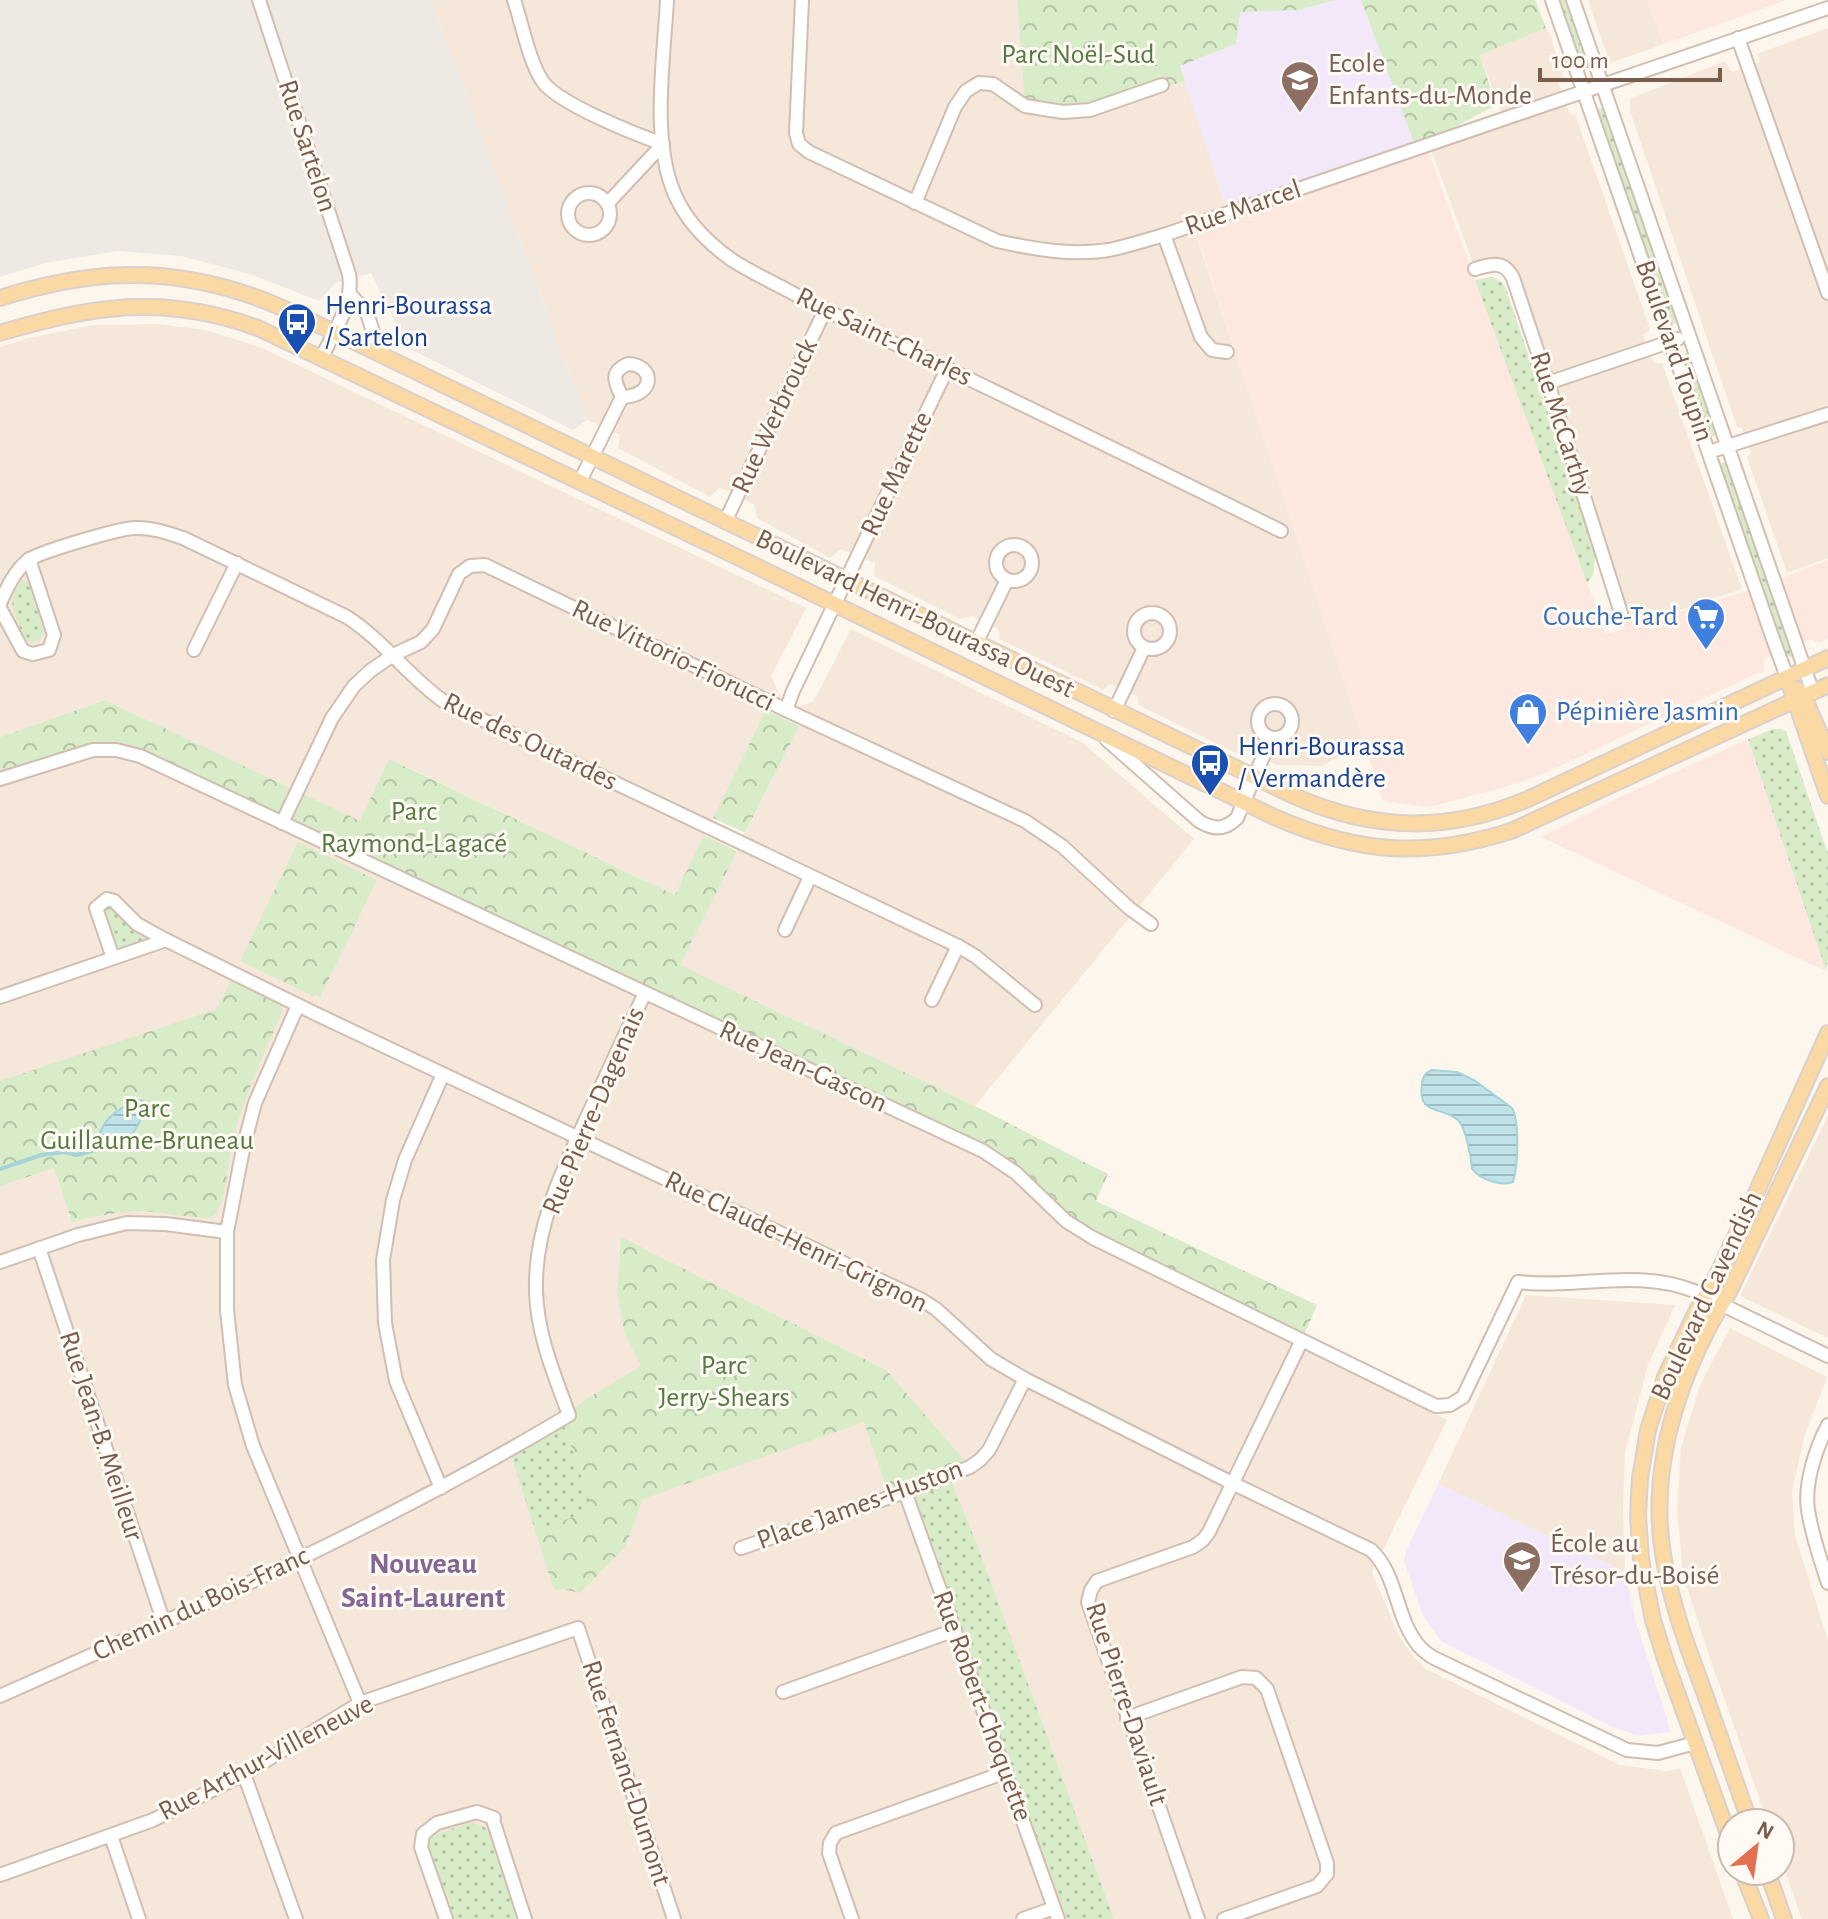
<svg xmlns="http://www.w3.org/2000/svg" width="1828" height="1919" font-family="'Alegreya Sans',sans-serif">
<style>
.residential{fill:#f5e8da}
.commercial{fill:#fde8e0}
.industrial{fill:#efe9e4}
.education{fill:#f3e8fa}
.grass{fill:url(#grass-dots)}
.park{fill:url(#park-crowns)}
.water{fill:url(#water-rules);stroke:#a5d3da;stroke-width:2}
.lines{fill:none;stroke-linecap:round;stroke-linejoin:round}
.stream{stroke:#a5d3da;stroke-width:4}
.minor-casing{stroke:#d1beb0;stroke-width:16}
.major-casing{stroke:#dad1cd;stroke-width:18}
.minor{stroke:#fff;stroke-width:12}
.major{stroke:#fbd9a5;stroke-width:14}
.labels{text-anchor:middle;dominant-baseline:central;stroke-width:6;stroke-linejoin:round;paint-order:stroke}
.park-label{font-size:28px;fill:#537a41;stroke:#fffaf3}
.education-label{font-size:28px;fill:#785e54;stroke:#fffaf3;text-anchor:start}
.street-label{font-size:28px;fill:#7a5c4d;stroke:#fffaf3}
.transit-label{font-size:28px;fill:#164399;stroke:#fffaf3;text-anchor:start}
.shop-label{font-size:28px;fill:#366cbe;stroke:#fffaf3;text-anchor:end}
.neighbourhood-label{font-size:30px;font-weight:bold;fill:#846695;stroke:#fffaf3}
</style>
<defs>
<pattern id="grass-dots" width="8" height="8" patternUnits="userSpaceOnUse" patternTransform="scale(2)"><rect width="8" height="8" fill="#d8ecc9"/><path d="M2 2h.1M6 6h.1" fill="none" stroke="#b4c2a5" stroke-width="1.8" stroke-linecap="round"/></pattern>
<pattern id="park-crowns" width="20" height="18" patternUnits="userSpaceOnUse" patternTransform="scale(2)"><rect width="20" height="18" fill="#d8ecc9"/><path d="M2 6a3 3 0 1 1 6 0M12 15a3 3 0 1 1 6 0" fill="none" stroke="#b4c2a5"/></pattern>
<pattern id="water-rules" width="6" height="5" patternUnits="userSpaceOnUse" patternTransform="scale(2)"><rect width="6" height="5" fill="#bfe3e8"/><path d="M0 2.5h6" fill="none" stroke="#a0bbbe"/></pattern>
</defs>
<rect width="100%" height="100%" fill="#fdf6ec"/>
<!-- residential -->
<g class="residential">
<path d="M431,0H1017L1026,106L1093,109L1185,81L1228,213L1193,226L1365,742L1322,766L1277,765L1249,750L1238,754L1138,705V697L1110,684L1103,690L999,639V630L972,616L960,619L874,576L875,563L841,549L830,558L757,518L755,505L720,487L710,497L618,448L620,435L587,420Z"/>
<path d="M1588,0H1647L1664,44L1610,63Z"/>
<path d="M1546,28L1550,34L1563,77L1559,83L1570,115L1575,114L1650,329L1643,335L1654,363H1662L1742,589L1625,629L1548,383L1508,269H1475L1429,144L1502,114L1480,55Z"/>
<path d="M1828,28V558L1787,573L1747,457L1751,453L1742,428L1737,427L1630,111V99L1725,61L1732,72L1760,62L1757,54Z"/>
<path d="M157,324L206,330L262,348L806,608L771,676L787,710L813,702L851,629L1083,743L1194,839L975,1106L679,965L803,718L770,703L675,895L390,759L360,822L105,700L0,737V347L29,338L93,325Z"/>
<path d="M116,750L983,1151L1301,1342L1447,1420L1372,1572L1399,1636L1412,1655L1426,1669L1620,1765L1667,1771L1680,1768L1733,1919H0V779Z"/>
<path d="M1828,1116V1338L1740,1296Z"/>
<path d="M1526,1295L1675,1305L1648,1365L1625,1453L1623,1507L1625,1572L1438,1484Z"/>
<path d="M1730,1328L1827,1377L1804,1437L1792,1493L1795,1535L1828,1641V1919H1802L1780,1857V1823H1768L1711,1661L1683,1575L1677,1509L1681,1447L1701,1383Z"/>
</g>
<!-- commercial -->
<g class="commercial">
<path d="M1647,0H1786L1664,44Z"/>
<path d="M1428,151L1606,634L1757,588L1828,560V638L1819,643L1811,639L1764,659V670L1549,771L1509,786L1429,807L1383,801L1193,224Z"/>
<path d="M1748,739L1826,971L1541,837L1620,797Z"/>
</g>
<!-- industrial -->
<path class="industrial" d="M0,0H431L587,420L573,430L408,348L371,273L335,283L319,301L250,274L181,256L117,251L45,263L0,277Z"/>
<!-- education -->
<g class="education">
<path d="M1336,0H1361L1416,148L1228,213L1180,66L1236,44L1239,12L1298,10Z"/>
<path d="M1438,1484L1625,1572L1636,1622L1671,1732L1638,1736L1611,1726L1442,1642L1423,1616L1404,1561L1406,1551Z"/>
</g>
<!-- grass -->
<g class="grass">
<path d="M1557,0H1568L1591,67L1581,70Z"/>
<path d="M1605,107L1678,320L1675,324L1669,322L1595,110Z"/>
<path d="M1492,277L1502,282L1506,289L1596,554L1593,575L1587,583L1475,280Z"/>
<path d="M1686,353L1690,354L1717,433L1713,437L1707,433L1682,359Z"/>
<path d="M1725,462L1728,463L1783,620L1792,658L1787,655L1776,631L1720,468L1722,463Z"/>
<path d="M23,580L28,582L44,632L39,641L31,643L25,640C16,618 3,600 23,580Z"/>
<path d="M1773,729H1781L1786,731L1828,854V959L1826,971L1748,739Z"/>
<path d="M109,904L149,937C141,944 126,949 116,947L101,908Z"/>
<path d="M563,1421L594,1510L535,1531L511,1455Z"/>
<path d="M950,1478L978,1547L1114,1919H1067L914,1507C913,1488 935,1485 950,1478Z"/>
<path d="M471,1822L485,1827L493,1837L519,1919H453L429,1850L428,1842L431,1836Z"/>
</g>
<!-- park -->
<g class="park">
<path d="M1017,0H1336L1298,10L1240,12L1236,44L1180,66L1185,81L1093,109L1025,106Z"/>
<path d="M1361,0H1535L1546,28L1480,55L1496,105L1416,148Z"/>
<path d="M105,700L360,821L389,759L675,895L704,835L737,851L680,965L975,1106L1108,1174L1096,1201L1317,1305L1301,1342L1093,1238L1016,1173L116,750L0,779V737Z"/>
<path d="M766,710L799,726L745,833L713,818Z"/>
<path d="M298,842L377,880L320,997L314,994L313,996L240,961Z"/>
<path d="M233,976L281,1002L282,1012C262,1059 239,1105 230,1155C227,1169 225,1212 211,1217C203,1220 157,1212 144,1211C119,1211 96,1216 72,1222L54,1168L0,1186V1081L217,1009Z"/>
<path d="M621,1237L886,1370L970,1467L890,1498L864,1422L643,1499L625,1547L580,1593L563,1589L554,1590L535,1531L593,1510L562,1419L585,1400L641,1366L624,1332L617,1291Z"/>
</g>
<!-- water -->
<g class="water">
<path d="M1432,1070L1457,1072L1474,1080L1512,1108C1520,1123 1518,1165 1513,1182C1501,1187 1480,1179 1472,1169C1471,1157 1466,1128 1458,1120C1442,1106 1417,1116 1422,1084C1423,1076 1425,1073 1432,1070Z"/>
<path d="M138,1100L143,1101L145,1104C140,1128 128,1148 101,1150L97,1147C99,1121 115,1110 138,1100Z"/>
</g>
<g class="lines">
<!-- stream -->
<path class="stream" d="M0,1169L41,1155L64,1152L76,1155L100,1149"/>
<!-- minor casing -->
<g class="minor-casing">
<g id="minor">
<path d="M259,0L349,274C354,304 334,331 322,357"/>
<path d="M514,0C522,23 529,62 543,82C559,104 635,134 663,144L608,203"/>
<path d="M667,0C664,61 649,148 679,203C691,226 711,245 732,260C749,271 768,280 785,289C835,316 886,340 938,364C1052,419 1167,474 1281,531"/>
<path d="M802,0L796,133L799,144L809,152L997,241C1033,249 1072,256 1109,250C1128,246 1146,240 1164,235L1828,8"/>
<path d="M1552,0L1773,639L1787,677"/>
<path d="M1573,0L1813,693"/>
<path d="M1738,38L1828,293"/>
<circle cx="589" cy="214" r="21"/>
<path d="M915,203L955,107L966,91L979,83L993,84L1025,106L1063,112L1090,110L1162,85"/>
<path d="M1164,235L1201,337L1212,350L1227,352"/>
<path d="M1475,269C1492,264 1504,260 1513,278L1548,383L1621,613"/>
<path d="M350,294L367,313L376,341L385,357"/>
<path d="M628,364C655,365 656,396 622,397C615,383 609,372 628,364Z"/>
<path d="M1548,383L1678,339"/>
<path d="M1709,452L1828,414"/>
<path d="M580,481L622,397"/>
<path d="M725,522L825,310"/>
<circle cx="1014" cy="563" r="18"/>
<path d="M0,603C7,588 14,572 27,561C38,552 118,529 134,528C151,527 168,533 183,538L347,617C384,641 408,676 443,701L958,946L975,956L1035,1005"/>
<path d="M0,608L23,651L33,654L49,650L54,635L29,559"/>
<circle cx="1152" cy="631" r="18"/>
<path d="M976,643L1007,580"/>
<path d="M194,650L237,563"/>
<circle cx="1275" cy="721" r="17"/>
<path d="M786,710L793,691L947,369"/>
<path d="M1114,711L1144,648"/>
<path d="M1107,740L1199,821C1213,830 1225,830 1237,818L1271,738"/>
<path d="M0,779L93,750H116L140,756L983,1151L1016,1173L1066,1221L1093,1238L1436,1406L1450,1405L1463,1397L1518,1282C1577,1289 1637,1268 1694,1291L1828,1356"/>
<path d="M282,823L332,718L354,686L370,671L393,655L421,642L433,629L459,574L470,566L485,565L786,710L1025,821L1062,846L1129,908L1151,924"/>
<path d="M785,930L810,877"/>
<path d="M113,958L96,908L107,899L114,901L137,924L166,940"/>
<path d="M0,997L166,940L314,1013L922,1300L936,1309L991,1359L1025,1379L1232,1483L1371,1550C1398,1575 1395,1618 1419,1646C1423,1651 1429,1655 1434,1658L1627,1750L1658,1753L1695,1743"/>
<path d="M932,1000L958,946"/>
<path d="M298,1005L255,1103L243,1149L227,1232V1310L235,1385L253,1446L360,1703"/>
<path d="M39,1248L164,1623"/>
<path d="M0,1262L78,1235L127,1223L165,1224L227,1232"/>
<path d="M1828,1425C1816,1448 1804,1483 1808,1510C1811,1531 1821,1562 1828,1583"/>
<path d="M441,1488L396,1381L385,1323L383,1260L393,1200L405,1160L443,1074"/>
<path d="M905,1492L1058,1919"/>
<path d="M741,1548L905,1492L970,1467L980,1460L989,1450L1025,1379"/>
<path d="M783,1692L955,1630"/>
<path d="M0,1696C193,1610 387,1524 569,1415C554,1374 537,1334 536,1291C534,1224 566,1163 593,1104C610,1067 627,1030 645,993"/>
<path d="M1127,1718L1242,1677L1256,1678L1267,1689L1327,1863V1874L1317,1886L1224,1919"/>
<path d="M244,1774L296,1919"/>
<path d="M111,1836L139,1919"/>
<path d="M0,1875L153,1820L244,1774L360,1703L578,1628L674,1919"/>
<path d="M446,1919L421,1847L423,1834L437,1823L477,1812L494,1818L493,1820L525,1919"/>
<path d="M852,1919L829,1853L830,1843L836,1833L1006,1772"/>
<path d="M1023,1919L1054,1908"/>
<path d="M1198,1919L1088,1602L1091,1590L1097,1581L1193,1547L1203,1540L1209,1532L1301,1342"/>
</g>
</g>
<!-- major casing -->
<g class="major-casing">
<g id="major">
<path d="M0,298C88,270 166,265 255,297C282,306 307,320 334,332L1294,796C1373,831 1448,833 1528,799L1828,658"/>
<path d="M0,333C92,305 166,294 258,328L758,567L1274,817C1357,853 1423,859 1511,831L1828,685"/>
<path d="M1787,677L1828,796"/>
<path d="M1798,690L1804,697L1828,752"/>
<path d="M1750,1823C1735,1781 1721,1739 1706,1697C1687,1646 1667,1594 1661,1539C1652,1452 1684,1365 1729,1292L1828,1086"/>
<path d="M1732,1845L1665,1659L1653,1620L1641,1559L1638,1515L1640,1478L1648,1430L1665,1377L1697,1310L1715,1279L1752,1202L1828,1033"/>
<path d="M1742,1871L1761,1919"/>
<path d="M1767,1871L1784,1919"/>
</g>
</g>
<!-- minor -->
<use href="#minor" class="minor"/>
<!-- major -->
<use href="#major" class="major"/>
</g>
<!-- icons -->
<defs>
<g id="school-pin" transform="scale(2)"><path d="M0 17L-7.5 6A9.5 9.5 0 1 1 7.5 6Z" fill="#8d6e63" stroke="#fffaf3"/><path d="M0-5L7-2L0 1L-7-2ZM-4 1L0 2.5L4 1V4Q0 6-4 4Z" fill="#fff"/></g>
<g id="bus-pin" transform="scale(2)"><path d="M0 17L-7.5 6A9.5 9.5 0 1 1 7.5 6Z" fill="#1a4fb4" stroke="#fffaf3"/><path d="M-5-6H5V4H4V6H2V4H-2V6H-4V4H-5ZM-3.5-4V0h7V-4ZM-3.5 1.2v1.5H-2V1.2ZM2 1.2v1.5H3.5V1.2Z" fill="#fff"/></g>
<g id="supermarket-pin" transform="scale(2)"><path d="M0 17L-7.5 6A9.5 9.5 0 1 1 7.5 6Z" fill="#3f7fe0" stroke="#fffaf3"/><path d="M-6-5.5h2.5l.6 2H6L4.5 2H-2.5L-4.4-4H-6ZM-1.5 3.2a1.3 1.3 0 1 0 .1 0ZM3 3.2a1.3 1.3 0 1 0 .1 0Z" fill="#fff"/></g>
<g id="shop-pin" transform="scale(2)"><path d="M0 17L-7.5 6A9.5 9.5 0 1 1 7.5 6Z" fill="#3f7fe0" stroke="#fffaf3"/><path d="M-5-2.5h2.3a2.7 3.5 0 0 1 5.4 0H5L5.5 6h-11ZM-1.5-2.5h3a1.5 2.3 0 0 0-3 0Z" fill="#fff"/></g>
</defs>
<g fill-rule="evenodd">
<use href="#school-pin" x="1300" y="80"/>
<use href="#bus-pin" x="297" y="322"/>
<use href="#supermarket-pin" x="1706" y="617"/>
<use href="#shop-pin" x="1528" y="712"/>
<use href="#bus-pin" x="1210" y="763"/>
<use href="#school-pin" x="1522" y="1560"/>
</g>
<g class="labels">
<!-- park labels -->
<g class="park-label">
<text x="1078" y="55">Parc Noël-Sud</text>
<text x="414" y="812">Parc<tspan x="414" dy="32">Raymond-Lagacé</tspan></text>
<text x="147" y="1109">Parc<tspan x="147" dy="32">Guillaume-Bruneau</tspan></text>
<text x="724" y="1366">Parc<tspan x="724" dy="32">Jerry-Shears</tspan></text>
</g>
<!-- education labels -->
<g class="education-label">
<text x="1328" y="64">Ecole<tspan x="1328" dy="32">Enfants-du-Monde</tspan></text>
<text x="1550" y="1544">École au<tspan x="1550" dy="32">Trésor-du-Boisé</tspan></text>
</g>
<!-- street labels -->
<g class="street-label">
<text transform="translate(307 146) rotate(72)">Rue Sartelon</text>
<text transform="translate(1243 208) rotate(-19)">Rue Marcel</text>
<text transform="translate(884 337) rotate(26)">Rue Saint-Charles</text>
<text transform="translate(1674 351) rotate(71)">Boulevard Toupin</text>
<text transform="translate(775 416) rotate(-65)">Rue Werbrouck</text>
<text transform="translate(1561 424) rotate(72)">Rue McCarthy</text>
<text transform="translate(897 474) rotate(-65)">Rue Marette</text>
<text transform="translate(915 614) rotate(26)">Boulevard Henri-Bourassa Ouest</text>
<text transform="translate(673 656) rotate(26)">Rue Vittorio-Fiorucci</text>
<text transform="translate(530 742) rotate(26)">Rue des Outardes</text>
<text transform="translate(803 1067) rotate(25)">Rue Jean-Gascon</text>
<text transform="translate(594 1111) rotate(-67)">Rue Pierre-Dagenais</text>
<text transform="translate(796 1242) rotate(26)">Rue Claude-Henri-Grignon</text>
<text transform="translate(1707 1296) rotate(-65)">Boulevard Cavendish</text>
<text transform="translate(101 1436) rotate(72)">Rue Jean-B. Meilleur</text>
<text transform="translate(860 1505) rotate(-20)">Place James-Huston</text>
<text transform="translate(201 1604) rotate(-25)">Chemin du Bois-Franc</text>
<text transform="translate(1126 1704) rotate(72)">Rue Pierre-Daviault</text>
<text transform="translate(982 1706) rotate(70)">Rue Robert-Choquette</text>
<text transform="translate(266 1758) rotate(-28)">Rue Arthur-Villeneuve</text>
<text transform="translate(626 1773) rotate(72)">Rue Fernand-Dumont</text>
</g>
<!-- transit labels -->
<g class="transit-label">
<text x="325" y="306">Henri-Bourassa<tspan x="325" dy="32">/ Sartelon</tspan></text>
<text x="1238" y="747">Henri-Bourassa<tspan x="1238" dy="32">/ Vermandère</tspan></text>
</g>
<!-- shop labels -->
<g class="shop-label">
<text x="1678" y="617">Couche-Tard</text>
<text x="1556" y="712" text-anchor="start">Pépinière Jasmin</text>
</g>
<!-- neighbourhood labels -->
<g class="neighbourhood-label">
<text x="423" y="1564">Nouveau<tspan x="423" dy="34">Saint-Laurent</tspan></text>
</g>
</g>
<!-- north arrow -->
<g transform="translate(1756 1847) rotate(29)"><circle r="38" fill="#fffaf3" stroke="#cabbb1" stroke-width="2"/>
<path d="M0-6L14 30L0 20L-14 30Z" fill="#e76f51"/>
<text y="-12" font-size="22" font-weight="bold" text-anchor="middle" fill="#7a5c4d">N</text>
</g>
<!-- scale -->
<path d="M1540 68v12h180v-12" fill="none" stroke="#7a5c4d" stroke-width="4"/>
<text x="1552" y="68" font-size="24" fill="#7a5c4d" stroke="#fffaf3" stroke-width="6" paint-order="stroke">100 m</text>
</svg>
